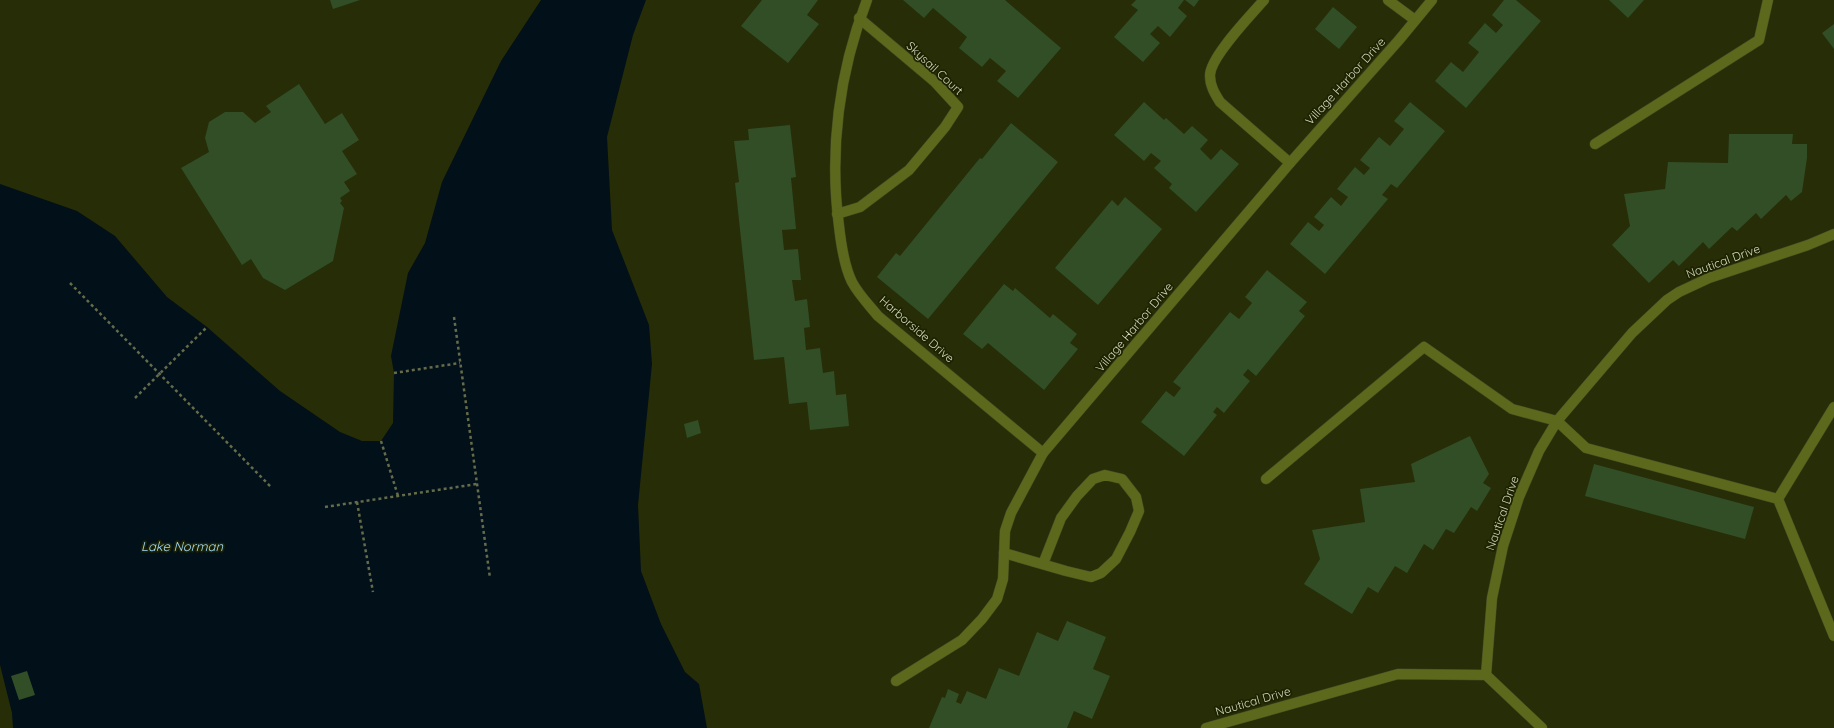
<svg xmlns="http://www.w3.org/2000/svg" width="1834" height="728" font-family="Quicksand,sans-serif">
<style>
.water{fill:#02101a}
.building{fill:#314e26}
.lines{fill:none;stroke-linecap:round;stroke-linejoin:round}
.service-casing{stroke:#434924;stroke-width:11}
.minor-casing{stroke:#434924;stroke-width:11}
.path{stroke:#666c49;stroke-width:2.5;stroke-dasharray:3 3;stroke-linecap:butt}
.service{stroke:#5c681c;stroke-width:10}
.minor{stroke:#5c681c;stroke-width:10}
.labels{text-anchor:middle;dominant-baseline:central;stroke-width:3.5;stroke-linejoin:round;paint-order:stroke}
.street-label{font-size:12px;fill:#d4dabf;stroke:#1d2300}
.water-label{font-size:13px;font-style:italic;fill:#a1d9fd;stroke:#1d2300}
</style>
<rect width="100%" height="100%" fill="#272d06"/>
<!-- water -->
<path class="water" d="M541,0H646L633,35L607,137L612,230L649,325L652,364L638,505L641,571L661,624L685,672L699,684L707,728H13L12,713L0,665V184L77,211L115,236L167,297L207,327L280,391L340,432L362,441H381L393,423L394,373L391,356L408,273L425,243L442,182L501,61Z"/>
<!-- building -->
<g class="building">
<path d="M330,0H360L333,9Z"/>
<path d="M762,0H818L807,15L819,24L788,63L741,26Z"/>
<path d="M903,0H1005L1061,48L1018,98L997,81L1006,71L990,58L982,67L959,48L967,37L933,8L924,18Z"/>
<path d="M1136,0H1184L1178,8L1187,16L1170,37L1158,26L1150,34L1160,43L1143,62L1114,37L1138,10L1131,5Z"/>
<path d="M1185,0H1199L1194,7Z"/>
<path d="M1504,0H1516L1541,21L1466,108L1435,81L1451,62L1463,72L1479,52L1468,43L1485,23L1496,33L1503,25L1492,15Z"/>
<path d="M1609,0H1644L1628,18Z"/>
<path d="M1333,7L1357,27L1339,49L1315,29Z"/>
<path d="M1834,24V49L1822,33Z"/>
<path d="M299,84L325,124L342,113L359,140L342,151L357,174L344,182L350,191L340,198L342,201L340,203L344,208L333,261L285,290L263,278L251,259L242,265L181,168L209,152L205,138L209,122L225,112H243L255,123L271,112L266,106Z"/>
<path d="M1144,102L1164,120L1166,118L1184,134L1192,126L1208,140L1200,149L1211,160L1221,149L1239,164L1196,212L1169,188L1172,184L1154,168L1161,161L1151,153L1144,161L1114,135Z"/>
<path d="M1410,102L1445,131L1397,188L1391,184L1382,195L1388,199L1325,274L1290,244L1308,222L1319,231L1324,225L1314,217L1331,197L1341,206L1348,197L1337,189L1355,167L1364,175L1370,168L1360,160L1379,137L1390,146L1404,129L1394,121Z"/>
<path d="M1011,123L1058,162L928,319L877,277L896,253L900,256L980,158L982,159Z"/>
<path d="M790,125L796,177L791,178L796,229L782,230L784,250L798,249L801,280H792L795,301L807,299L810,327L804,328L806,350L820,348L823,373L834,371L836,395L846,394L849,426L810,430L807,402L789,404L784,357L754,360L735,183L739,182L734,141L749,140L748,129Z"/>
<path d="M1729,134H1793L1792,144H1807V158L1802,192L1791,201L1786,195L1761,219L1756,213L1737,231L1732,227L1709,249L1703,242L1679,266L1673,260L1649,283L1612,245L1630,226L1624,194L1665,189L1668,162L1728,163Z"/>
<path d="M1125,197L1162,229L1098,305L1055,268L1112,200L1118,206Z"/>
<path d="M1267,270L1307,302L1299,311L1305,316L1256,376L1248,369L1243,375L1250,381L1224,413L1217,407L1213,412L1217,415L1184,456L1141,422L1166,391L1174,397L1181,388L1173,382L1230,312L1239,319L1252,303L1245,297Z"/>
<path d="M1004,284L1013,291L1015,288L1050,318L1053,314L1077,334L1070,343L1078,349L1044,390L988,343L982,349L963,334Z"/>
<path d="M698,420L701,433L687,438L684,424Z"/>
<path d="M1470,436L1489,474L1483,483L1491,488L1477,511L1471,507L1454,533L1446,529L1433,550L1424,544L1407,573L1395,566L1378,593L1368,587L1352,614L1304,584L1320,559L1312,530L1365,522L1360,489L1415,482L1411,464Z"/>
<path d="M1594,464L1754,507L1745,539L1585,496Z"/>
<path d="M1067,621L1106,637L1093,669L1110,676L1092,719L1074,711L1067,728H929L942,697L945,698L948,689L959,694L956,702L961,704L967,691L986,699L999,668L1019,676L1037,632L1058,641Z"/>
<path d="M27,671L35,695L19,700L11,676Z"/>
</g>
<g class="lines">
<!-- service casing -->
<g class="service-casing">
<g id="service">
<path d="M1595,144L1759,40L1768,0"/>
<path d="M1834,407L1778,499L1834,636"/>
<path d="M1266,479L1424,347L1512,409L1557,421L1586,448L1778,499"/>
<path d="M1004,553L1066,571L1091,577L1101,573L1116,559L1130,532L1139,511L1136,497L1122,479L1105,475L1093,479L1077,496L1061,518L1043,564"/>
<path d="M1206,728L1398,674L1486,675L1542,728"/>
</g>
</g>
<!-- minor casing -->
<g class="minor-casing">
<g id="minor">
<path d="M867,0C839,72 829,150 839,226C841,244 844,266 852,282C859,295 869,305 878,316L1043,453"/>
<path d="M1264,0C1251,15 1209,58 1210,76C1210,86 1215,94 1220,102L1290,163"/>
<path d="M1388,0L1415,20"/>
<path d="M837,214L860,207L909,170L945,127L958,107L935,82L859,18"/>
<path d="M1486,675L1492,598L1503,546L1519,497L1539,451L1557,421L1632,333L1667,300L1679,292L1709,278L1808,245L1834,234"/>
<path d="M896,681L962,640L982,619L997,599L1003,579L1005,531L1011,513L1043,453L1290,163L1399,40L1432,0"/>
</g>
</g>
<!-- path -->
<g class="path">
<path d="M70,283L272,488"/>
<path d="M454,317L490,578"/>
<path d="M394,373L460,363"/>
<path d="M135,398L207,327"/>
<path d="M381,441L398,496"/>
<path d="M357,502L373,592"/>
<path d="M325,507L477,484"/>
</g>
<!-- service -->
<use href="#service" class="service"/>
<!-- minor -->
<use href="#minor" class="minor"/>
</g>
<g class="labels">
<!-- street labels -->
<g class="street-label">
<text transform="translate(935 68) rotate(43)">Skysail Court</text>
<text transform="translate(1345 81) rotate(-48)">Village Harbor Drive</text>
<text transform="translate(1723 261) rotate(-20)">Nautical Drive</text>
<text transform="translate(1134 327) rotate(-50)">Village Harbor Drive</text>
<text transform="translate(917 329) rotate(41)">Harborside Drive</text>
<text transform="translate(1502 513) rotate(-71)">Nautical Drive</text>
<text transform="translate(1253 701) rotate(-16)">Nautical Drive</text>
</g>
<!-- water labels -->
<g class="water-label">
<text x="182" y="546">Lake Norman</text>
</g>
</g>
</svg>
